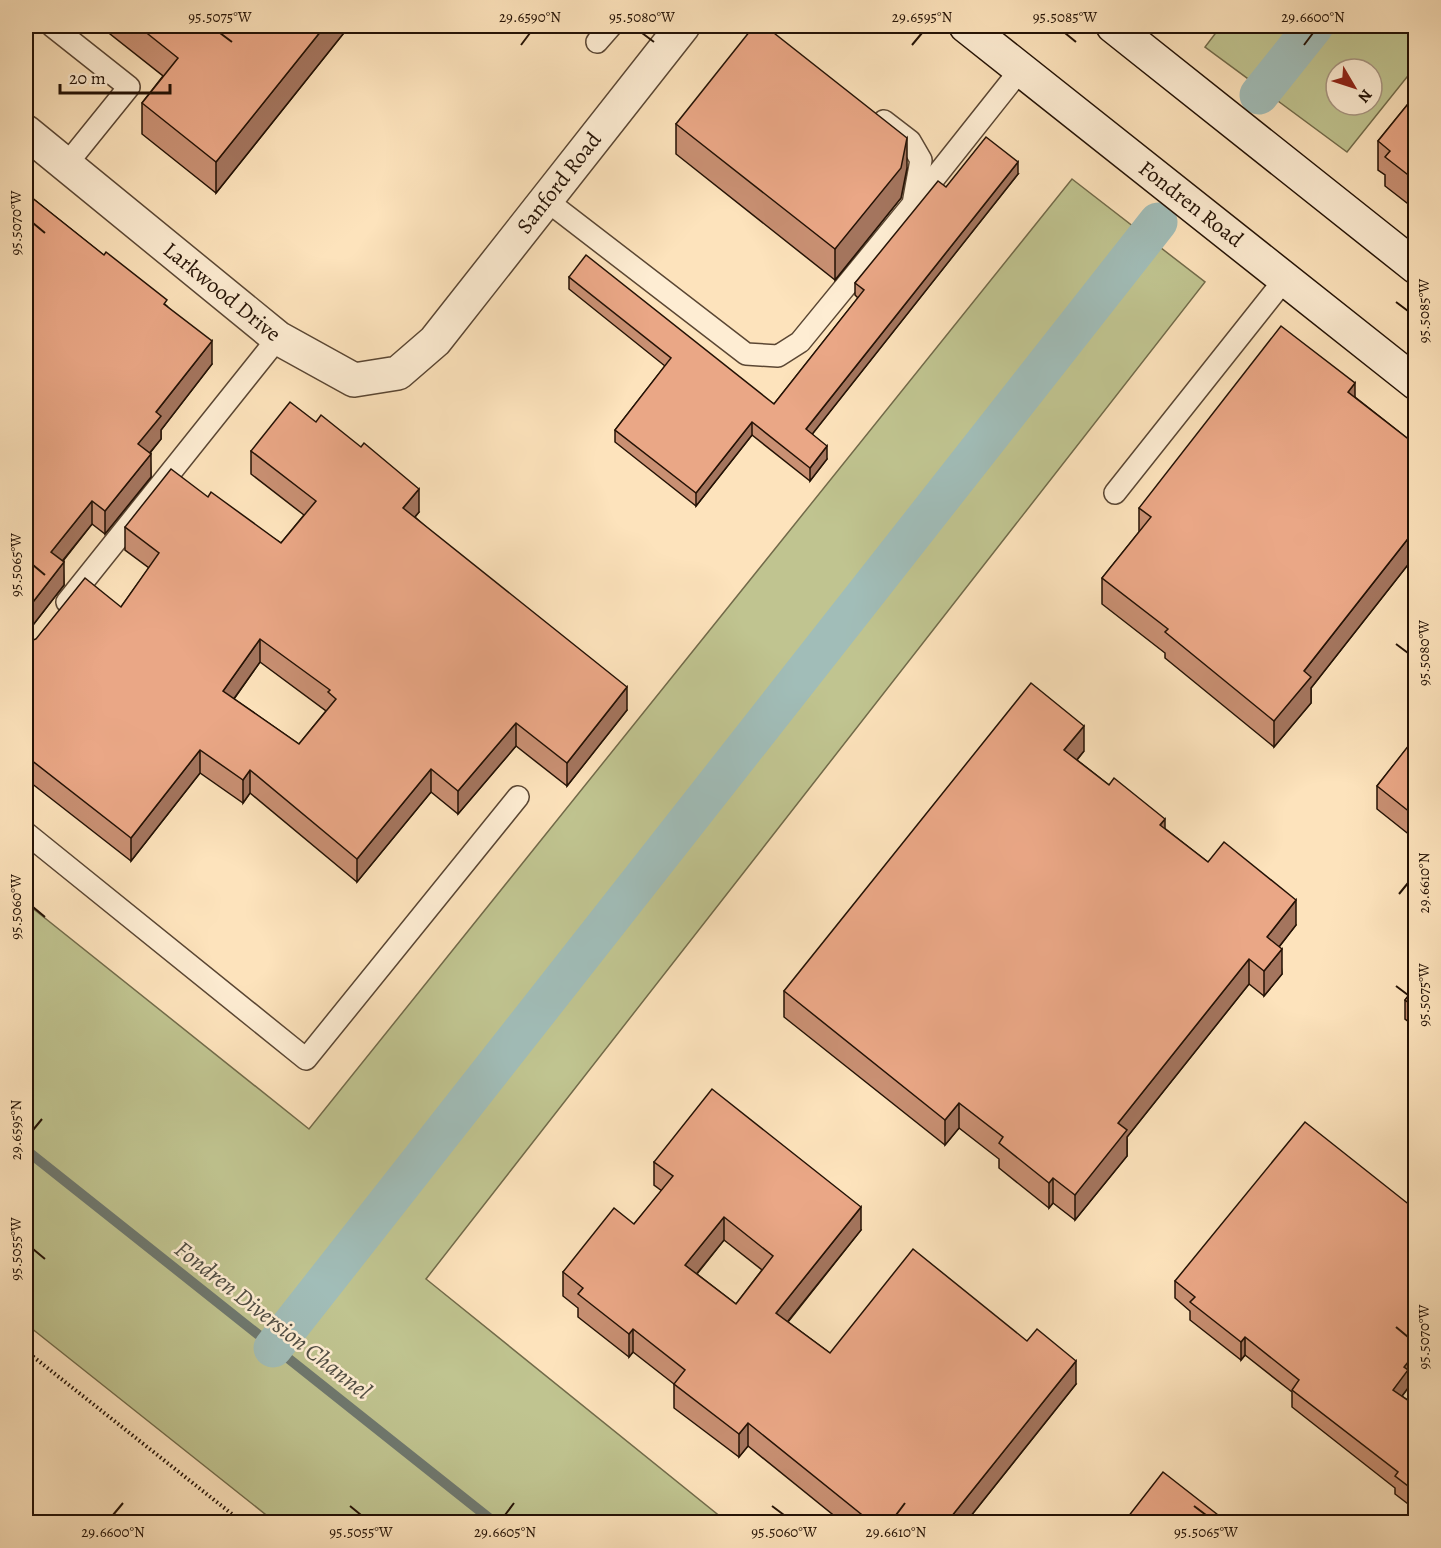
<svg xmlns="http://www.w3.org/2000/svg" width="1441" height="1548" font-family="Alegreya,serif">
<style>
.green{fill:#c0c490;stroke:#726b4a;stroke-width:1.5;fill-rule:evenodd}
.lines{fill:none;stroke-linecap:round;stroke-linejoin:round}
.stream{stroke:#6f7970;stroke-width:10}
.canal{stroke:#a1bdb8;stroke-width:39}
.lane-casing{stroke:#5a4633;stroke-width:24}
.street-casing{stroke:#5a4633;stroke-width:36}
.secondary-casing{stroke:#241205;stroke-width:36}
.path{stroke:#241205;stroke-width:4;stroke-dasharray:1.5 3;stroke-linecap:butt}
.lane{stroke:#feedd3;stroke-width:21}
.street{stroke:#feedd3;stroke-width:33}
.secondary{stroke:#feedd3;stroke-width:33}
.wall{fill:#c99073;stroke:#241205;stroke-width:1.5;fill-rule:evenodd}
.shaded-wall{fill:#a4755e;stroke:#241205;stroke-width:1.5}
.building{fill:#eaa786;stroke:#241205;stroke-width:1.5;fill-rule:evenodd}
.ticks{fill:none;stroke:#241205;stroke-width:2}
.labels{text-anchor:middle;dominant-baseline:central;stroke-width:5;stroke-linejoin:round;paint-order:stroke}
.street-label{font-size:22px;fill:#241205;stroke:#feedd3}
.water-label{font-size:24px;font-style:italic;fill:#504e44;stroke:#feedd3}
.neatline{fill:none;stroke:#241205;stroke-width:2}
.ticks-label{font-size:15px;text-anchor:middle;fill:#241205}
</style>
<rect width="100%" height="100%" fill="#fde3bc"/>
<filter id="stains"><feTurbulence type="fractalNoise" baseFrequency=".00333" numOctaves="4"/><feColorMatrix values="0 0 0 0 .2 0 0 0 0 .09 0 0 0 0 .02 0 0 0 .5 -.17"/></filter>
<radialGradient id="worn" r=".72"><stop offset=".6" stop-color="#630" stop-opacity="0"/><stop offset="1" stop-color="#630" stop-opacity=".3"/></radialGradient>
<!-- green -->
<g class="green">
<path d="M1221,26H1415V67L1347,152L1205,47ZM1336,69H1372V105H1336Z"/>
<path d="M1072,179L1205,282L426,1279L727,1522H275L26,1324V903L309,1129Z"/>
</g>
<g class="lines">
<!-- stream -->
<path class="stream" d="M26,1150L494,1522"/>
<!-- canal -->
<g class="canal">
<path d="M1259,95L1314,26"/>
<path d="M273,1348L1158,222"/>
</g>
<!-- lane casing -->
<g class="lane-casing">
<g id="lane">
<path d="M52,26L129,87L66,165"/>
<path d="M597,42L611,26"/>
<path d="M546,200L746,354L778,356L800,342L913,204L921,160L910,141L884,121"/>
<path d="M917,200L1021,69"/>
<path d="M1115,493L1285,279"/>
<path d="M67,602L278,338"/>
<path d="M26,833L306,1059L518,797"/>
</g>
</g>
<!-- street casing -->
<g class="street-casing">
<path id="street" d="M26,132L278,338L354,380L398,373L435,341L683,26"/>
</g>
<!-- secondary casing -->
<g class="secondary-casing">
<g id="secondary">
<path d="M966,26L1416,383"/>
<path d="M1113,26L1416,267"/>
</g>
</g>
<!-- path -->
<path class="path" d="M26,1351L242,1522"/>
<!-- lane -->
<use href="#lane" class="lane"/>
<!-- street -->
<use href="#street" class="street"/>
<!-- secondary -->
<use href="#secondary" class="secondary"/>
</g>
<!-- wall -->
<g class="wall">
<path d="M100,26H347V29L216,193L142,134V103L163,76Z"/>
<path d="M1416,94V210L1385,186V175L1378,170V141Z"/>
<path d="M676,124L907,168L901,198L835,280L676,154Z"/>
<path d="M1018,174L812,434L827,459L810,481L752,435L696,506L615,442V430L665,366L569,289V277L774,404L858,298L855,295V283L946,187Z"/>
<path d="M26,193L167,306L212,364L161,430V439L150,453L151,477L105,534L92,524L63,561L64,585L26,634Z"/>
<path d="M1355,397L1416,445V558L1414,557L1311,688V703L1274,747L1165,658V653L1102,604V578L1139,532V508Z"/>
<path d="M251,451L419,512L415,517L627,710L567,786L516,746L458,814L431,792L357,882L250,793L243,803L200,773L131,861L26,779V643L121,607L149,568L125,550V527L208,497L281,543L304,515L251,474ZM260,662L326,711L299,744L234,699Z"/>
<path d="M1416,728V840L1377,809V786L1409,746V737Z"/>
<path d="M1084,751L1077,760L1208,862L1296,925L1279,947L1282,974L1264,996L1249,984L1127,1137V1156L1075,1220L1053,1203L1049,1208L999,1168V1159L959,1128L945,1145L784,1017V991Z"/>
<path d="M1416,986V1027L1405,1019V1000Z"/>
<path d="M654,1162L861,1230L788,1322L830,1353L1076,1384L966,1522H842L748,1446L739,1457L674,1408V1384L633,1352L629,1357L578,1317V1308L563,1296V1272L634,1224L662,1191L654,1185ZM724,1240L762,1270L736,1304L697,1274Z"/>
<path d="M1416,1210V1370L1408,1379V1388L1402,1396L1416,1406V1510L1395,1494V1488L1292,1407V1392L1245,1355L1241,1360L1190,1320V1311L1175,1298V1281Z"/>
</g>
<!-- shaded-wall -->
<g class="shaded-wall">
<path d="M325,26H347V29L216,193V162Z"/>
<path d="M907,138V168L901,198L835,280V249Z"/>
<path d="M1018,162V174L806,442V429Z"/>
<path d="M212,341V364L161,430V439L138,467V444L156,412Z"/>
<path d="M1355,383V409L1348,392Z"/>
<path d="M752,422V435L696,506V493Z"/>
<path d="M827,446V459L810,481V468Z"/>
<path d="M151,454V477L105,534V511Z"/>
<path d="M419,489V512L403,531V508Z"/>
<path d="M92,501V524L51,575V552Z"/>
<path d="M1414,531V557L1311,688V703L1274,747V721L1304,671Z"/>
<path d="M64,562V585L26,634V611Z"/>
<path d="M260,639V662L223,714V691Z"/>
<path d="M627,687V710L567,786V763Z"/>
<path d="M516,723V746L458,814V791Z"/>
<path d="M1084,726V751L1064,775V750Z"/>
<path d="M200,750V773L131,861V838Z"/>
<path d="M431,769V792L357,882V859Z"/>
<path d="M250,770V793L243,803V780Z"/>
<path d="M1165,819V844L1160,825Z"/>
<path d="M1296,900V925L1267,962V937Z"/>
<path d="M1282,949V974L1264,996V971Z"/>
<path d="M1249,959V984L1127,1137V1156L1075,1220V1195L1118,1123Z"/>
<path d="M959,1103V1128L945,1145V1120Z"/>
<path d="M1053,1178V1203L1049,1208V1183Z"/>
<path d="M861,1207V1230L776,1336V1313Z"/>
<path d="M724,1217V1240L685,1288V1265Z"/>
<path d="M633,1329V1352L629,1357V1334Z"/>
<path d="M1245,1337V1355L1241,1360V1342Z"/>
<path d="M1416,1352V1370L1408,1379V1388L1393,1408V1390L1404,1367Z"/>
<path d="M1076,1361V1384L966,1522H947Z"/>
<path d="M748,1423V1446L739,1457V1434Z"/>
</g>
<!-- building -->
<g class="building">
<path d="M138,26H325L216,162L142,103L178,58Z"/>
<path d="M754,26H765L907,138L901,168L835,249L676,124Z"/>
<path d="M1416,94V181L1385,157L1390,151L1378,141Z"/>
<path d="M986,137L1018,162L806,429L827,446L810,468L752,422L696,493L615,430L671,358L569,277L586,255L774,404L864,290L855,283L938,181L946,187Z"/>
<path d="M26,193L104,255L106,252L167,300L164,304L212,341L156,412L161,416L138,444L151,454L105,511L92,501L51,552L64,562L26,611Z"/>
<path d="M1281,326L1355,383L1348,392L1416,445V532L1414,531L1304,671L1311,677L1274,721L1165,632L1168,629L1102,578L1151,517L1139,508Z"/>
<path d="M290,402L316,422L321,415L361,447L364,443L419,489L403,508L627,687L567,763L516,723L458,791L431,769L357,859L250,770L243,780L200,750L131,838L26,756V749L30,744L26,740V643L36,639L85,578L121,607L159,553L125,527L171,469L208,497L211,492L281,543L316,501L251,451ZM260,639L330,690L328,692L336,699L299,744L223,691Z"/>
<path d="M1031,683L1084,726L1064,750L1109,785L1114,778L1165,819L1160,825L1208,862L1224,842L1296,900L1267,937L1282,949L1264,971L1249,959L1118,1123L1127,1130L1075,1195L1053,1178L1049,1183L999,1143L1003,1137L959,1103L945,1120L784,991Z"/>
<path d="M1416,728V817L1377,786L1413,740L1409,737Z"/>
<path d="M1416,986V1008L1405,1000Z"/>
<path d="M712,1089L861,1207L776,1313L830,1353L913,1249L1027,1341L1037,1329L1076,1361L947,1522H871L748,1423L739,1434L674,1384L685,1370L633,1329L629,1334L578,1294L583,1288L563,1272L614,1208L634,1224L673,1176L654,1162ZM724,1217L773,1256L736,1304L685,1265Z"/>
<path d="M1305,1122L1416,1210V1352L1404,1367L1408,1370L1393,1390L1416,1406V1492L1395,1476L1398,1472L1292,1390L1299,1380L1245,1337L1241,1342L1190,1302L1195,1297L1175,1281Z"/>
<path d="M1163,1472L1227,1522H1124Z"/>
</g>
<!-- ticks -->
<path class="ticks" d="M220,33L232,42M642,33L654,42M1065,33L1076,42M521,45L530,33M912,45L922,33M1304,45L1313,33M33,223L45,233M1396,302L1408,311M33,565L45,575M1396,644L1408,653M1399,894L1408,883M33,907L45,917M1396,986L1408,995M33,1130L42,1119M33,1249L45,1259M1396,1327L1408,1337M350,1506L361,1515M772,1506L784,1515M1194,1506L1206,1515M113,1515L123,1503M505,1515L514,1503M896,1515L905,1503"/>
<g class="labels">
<!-- street labels -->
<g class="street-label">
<text transform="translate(559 183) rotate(-52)">Sanford Road</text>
<text transform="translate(1191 204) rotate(38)">Fondren Road</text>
<text transform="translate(222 292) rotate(39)">Larkwood Drive</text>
</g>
<!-- water labels -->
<g class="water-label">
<text transform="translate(273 1320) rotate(38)">Fondren Diversion Channel</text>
</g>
</g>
<!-- margin -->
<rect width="1441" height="1548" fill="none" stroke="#fde3bc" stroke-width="66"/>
<!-- north arrow -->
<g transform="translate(1354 87) rotate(129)"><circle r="28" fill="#feedd3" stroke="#a79581" stroke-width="1.5"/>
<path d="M0-4.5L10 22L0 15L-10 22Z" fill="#8f2418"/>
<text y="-9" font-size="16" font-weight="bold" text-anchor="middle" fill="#241205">N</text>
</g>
<!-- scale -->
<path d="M60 84v9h110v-9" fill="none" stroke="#241205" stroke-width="3"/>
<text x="69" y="84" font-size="18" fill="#241205" stroke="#feedd3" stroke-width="4.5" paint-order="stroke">20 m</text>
<rect x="33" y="33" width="1375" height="1482" class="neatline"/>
<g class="ticks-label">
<text x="220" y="22">95.5075°W</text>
<text x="530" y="22">29.6590°N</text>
<text x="642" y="22">95.5080°W</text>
<text x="922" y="22">29.6595°N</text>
<text x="1065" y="22">95.5085°W</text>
<text x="1313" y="22">29.6600°N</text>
<text transform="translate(16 223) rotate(-90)" y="5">95.5070°W</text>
<text transform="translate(1424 311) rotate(-90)" y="5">95.5085°W</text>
<text transform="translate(16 565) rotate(-90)" y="5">95.5065°W</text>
<text transform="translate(1424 653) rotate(-90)" y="5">95.5080°W</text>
<text transform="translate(1424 883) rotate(-90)" y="5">29.6610°N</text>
<text transform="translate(16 907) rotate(-90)" y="5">95.5060°W</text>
<text transform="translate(1424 995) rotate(-90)" y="5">95.5075°W</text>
<text transform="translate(16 1130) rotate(-90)" y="5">29.6595°N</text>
<text transform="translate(16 1249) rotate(-90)" y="5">95.5055°W</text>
<text transform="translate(1424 1337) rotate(-90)" y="5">95.5070°W</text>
<text x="113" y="1537">29.6600°N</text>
<text x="361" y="1537">95.5055°W</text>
<text x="505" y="1537">29.6605°N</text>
<text x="784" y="1537">95.5060°W</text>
<text x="896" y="1537">29.6610°N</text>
<text x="1206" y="1537">95.5065°W</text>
</g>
<rect width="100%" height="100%" filter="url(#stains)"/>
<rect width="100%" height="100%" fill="url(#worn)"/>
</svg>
